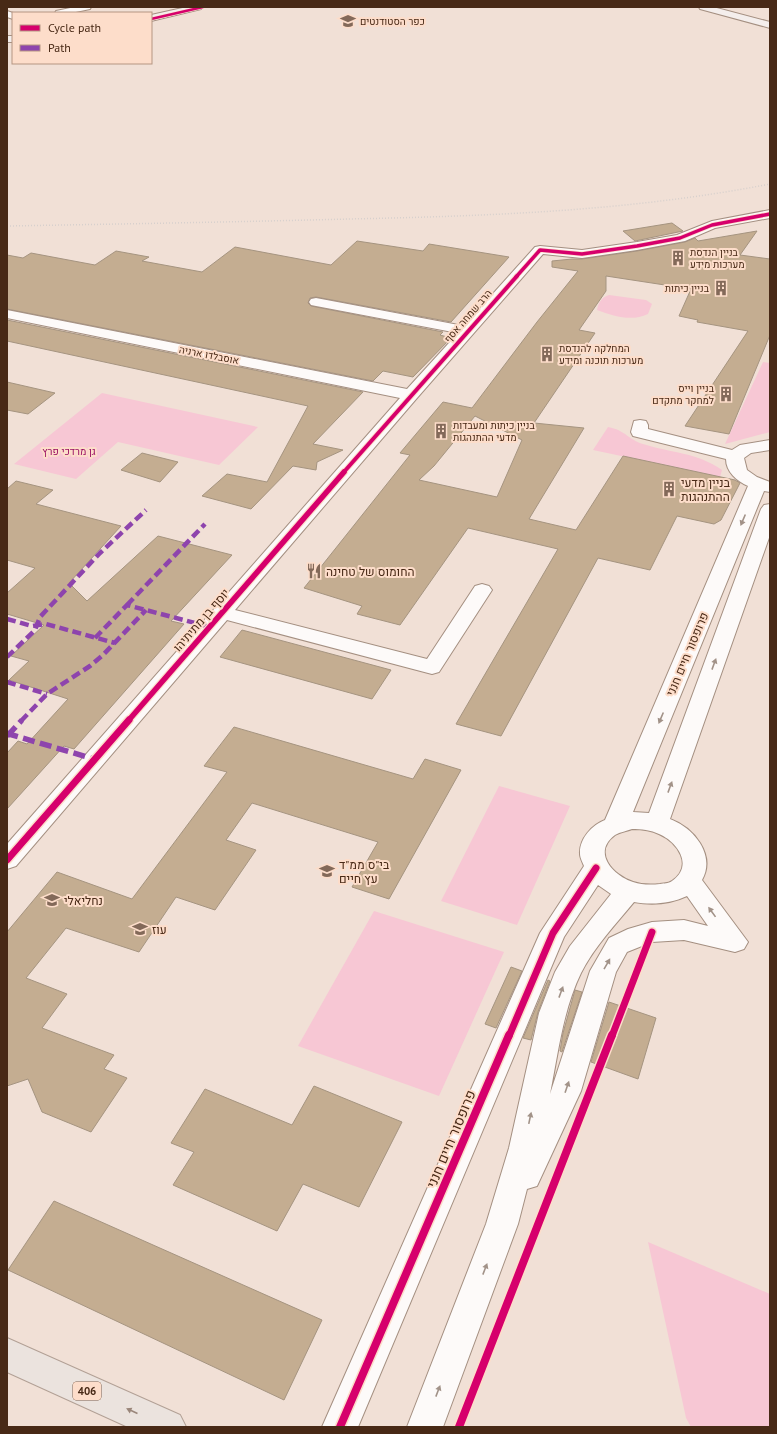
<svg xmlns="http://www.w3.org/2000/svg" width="777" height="1434" font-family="'PT Sans',Heebo,sans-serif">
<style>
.green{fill:#f7c7d4}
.building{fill:#c4ad91;stroke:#a59480;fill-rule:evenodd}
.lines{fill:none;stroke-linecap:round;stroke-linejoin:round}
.street-casing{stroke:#a48f81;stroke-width:2}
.secondary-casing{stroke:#a48f81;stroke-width:2}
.primary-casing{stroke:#b2a095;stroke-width:2}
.street{fill:#fdfaf9;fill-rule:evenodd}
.secondary{fill:#f4eeec;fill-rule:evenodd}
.primary{fill:#ebe3de;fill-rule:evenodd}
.rail{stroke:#d7d0cd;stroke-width:1.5;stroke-dasharray:1 2;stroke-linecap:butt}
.quiet-far1{stroke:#8e44ad;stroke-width:4.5;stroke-dasharray:9 4.5;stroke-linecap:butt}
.quiet{stroke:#8e44ad;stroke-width:5.5;stroke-dasharray:12 5.5;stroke-linecap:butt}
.cycleway-far5-casing{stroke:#fdddca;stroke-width:3.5}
.cycleway-far4-casing{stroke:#fdddca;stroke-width:5}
.cycleway-far3-casing{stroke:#fdddca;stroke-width:6}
.cycleway-far2-casing{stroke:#fdddca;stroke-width:8}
.cycleway-far1-casing{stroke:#fdddca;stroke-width:10}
.cycleway-casing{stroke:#fdddca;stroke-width:11}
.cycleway-far5{stroke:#d6006c;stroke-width:2.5}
.cycleway-far4{stroke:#d6006c;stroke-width:3.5}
.cycleway-far3{stroke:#d6006c;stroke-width:4}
.cycleway-far2{stroke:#d6006c;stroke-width:5.5}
.cycleway-far1{stroke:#d6006c;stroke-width:7}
.cycleway{stroke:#d6006c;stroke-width:8}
.oneway{fill:#a29288}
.oneway2{fill:#9a867a}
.labels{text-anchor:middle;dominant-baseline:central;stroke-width:4;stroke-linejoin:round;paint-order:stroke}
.far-poi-label{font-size:10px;fill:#482916;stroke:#fdddca;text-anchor:start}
.far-street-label{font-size:10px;fill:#482916;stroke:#fdddca}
.far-park-label{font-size:10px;fill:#990e62;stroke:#fdddca}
.shield{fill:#fdddca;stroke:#7e5f4c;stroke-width:1}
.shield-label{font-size:11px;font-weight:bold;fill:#482916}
.poi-label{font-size:12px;fill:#482916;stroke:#fdddca;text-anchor:start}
.street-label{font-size:12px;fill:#482916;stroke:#fdddca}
.near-street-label{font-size:14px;fill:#482916;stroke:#fdddca}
</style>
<rect width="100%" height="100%" fill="#f1e0d6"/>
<!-- green -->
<g class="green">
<path d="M609,295L646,300L652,304L648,314C631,322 614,316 597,310C598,303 602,297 609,295Z"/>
<path d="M763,362L770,363V432L725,444Z"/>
<path d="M102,393L258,427L219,465L118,442L76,479L14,464Z"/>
<path d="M608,427C625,430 629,440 643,444C671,453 696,452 722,470L720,477L593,450Z"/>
<path d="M499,786L570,806L517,925L441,901Z"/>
<path d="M374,911L504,952L439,1096L298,1046Z"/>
<path d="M648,1242L770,1294V1427H691L686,1418Z"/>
</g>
<!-- building -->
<g class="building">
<path d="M672,223L683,231L635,241L623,231Z"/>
<path d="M757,231L740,255L770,259V335L729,434L685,426L748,331L697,322L698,320L679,316L691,289L606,276V291L579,330L595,333L534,423L584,428L529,519L576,530L623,456L735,480L740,483L721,520L714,524L677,516L650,570L598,558L501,736L456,724L558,549L468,528L400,625L357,614L362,606L304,588L410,455L400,453L443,402L472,408L537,322L578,271L552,267V261L572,259H582L637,251L685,242L695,238L698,241ZM475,416L522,440L497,497L419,480L434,466Z"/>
<path d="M357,241L423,251L429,244L509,257L451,322L316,297L310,298L308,303L311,306L443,332L440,335L451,338L413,377L383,371L373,381L7,309V255L23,258L31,253L95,265L116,251L149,257L142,261L202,272L235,247L331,265Z"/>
<path d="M7,320L363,392L313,444L343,450L317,462L316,470L293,466L251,509L202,496L227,474L267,482L308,406L7,341Z"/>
<path d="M7,382L55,393L28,414L7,410Z"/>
<path d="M142,453L178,462L160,482L121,470Z"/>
<path d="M16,481L53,490L36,504L121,526L69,583L87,601L158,536L232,555L171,621L184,624L74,749L64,746L7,809V753L18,741L27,744L68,699L9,680L29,661L11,656L44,625L7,614V593L35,568L7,560V489Z"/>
<path d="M242,630L391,670L372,699L220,657Z"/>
<path d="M234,727L413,779L425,759L461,770L389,899L352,887L378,842L252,803L226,840L256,850L215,910L176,897L139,952L66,928L26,978L67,994L42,1028L114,1055L104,1069L127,1078L91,1132L42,1112L28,1079L7,1086V932L57,872L132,899L227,772L204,766Z"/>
<path d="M511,967L522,971L496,1028L485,1024Z"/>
<path d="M548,980L550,981L538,1012L531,1040L523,1038Z"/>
<path d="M575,990L582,992L562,1052L560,1051L563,1033Z"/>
<path d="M609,1002L656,1018L638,1079L591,1062Z"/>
<path d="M314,1086L402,1122L359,1207L303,1184L277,1231L173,1185L194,1152L171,1143L205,1089L292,1125Z"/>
<path d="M54,1201L322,1320L284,1400L8,1270Z"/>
</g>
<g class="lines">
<!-- street casing -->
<g class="street-casing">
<g id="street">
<path d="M75,7H91L90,9L71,13H55L56,11Z"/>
<path d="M7,11L13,13V19L7,17Z"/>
<path d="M770,210V218L715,228L685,241L637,250L582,258L543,254L417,398L235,610L427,659L475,586L482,584L489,586L492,590L439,672L432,674L227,620L16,866L7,869V844L400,398L7,318V310L407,389L458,333L316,306L311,305L309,302L311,299L316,298L464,326L535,247L540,246L582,250L637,242L677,235L712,221Z"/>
<path d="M640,420L646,421L648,425V429L732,450L740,445L770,440V450L751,453L744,458L747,470L757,477L770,482V492L764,491L633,812L649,813L761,509L764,505L770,504V535L670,819C694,828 716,855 702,880L748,942L744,949L735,952L684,940L652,942L627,952L616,972L581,1091L537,1186L527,1189L518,1224L443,1427H407L486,1224L509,1148L539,1013L555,972L570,946L611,894L598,885L564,937L358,1427H322L540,933L584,866C583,863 580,858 580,854C579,839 592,825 605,820L748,486C737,481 726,472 726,459L633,436L631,432L634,421ZM632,829C641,829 651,830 659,834C678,842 694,866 672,881C668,884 664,883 660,884C651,885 642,885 633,882C612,875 592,852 615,835C620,832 627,831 632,829ZM687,896L708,926L684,920L652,922L628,929L609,938L590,971L550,1094C558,1054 563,1010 581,973C594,947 616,924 634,902C651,905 670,904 687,896Z"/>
</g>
</g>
<!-- secondary casing -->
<g class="secondary-casing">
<g id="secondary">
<path d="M187,7H202L201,9L151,21V15Z"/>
<path d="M699,7H713L770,22V28L700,9Z"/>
<rect x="7" y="36" width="6" height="6"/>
</g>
</g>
<!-- primary casing -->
<g class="primary-casing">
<path id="primary" d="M7,1338L180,1415L186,1427H128L7,1372Z"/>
</g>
<!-- street -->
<use href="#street" class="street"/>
<!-- secondary -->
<use href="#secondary" class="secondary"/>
<!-- primary -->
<use href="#primary" class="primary"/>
<!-- rail -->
<path class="rail" d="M7,226C121,224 235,222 349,219C491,216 631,211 770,184"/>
<!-- quiet-far1 -->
<g class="quiet-far1">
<path d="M127,605L205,524"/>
<path d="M7,619L32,626L46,624L115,643"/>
<path d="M95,638L127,605L210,627"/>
<path d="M7,657L35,630L40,617L100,553L146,510"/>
<path d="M7,682L47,694"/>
<path d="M21,721L47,694L90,666L103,655L146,610"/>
</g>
<!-- quiet -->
<g class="quiet">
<path d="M7,733L9,734L22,720"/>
<path d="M7,736L9,734L94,759"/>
</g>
<!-- cycleway-far5 casing -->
<g class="cycleway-far5-casing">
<path id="cycleway-far5" d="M151,19L203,7"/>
</g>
<!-- cycleway-far4 casing -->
<g class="cycleway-far4-casing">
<path id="cycleway-far4" d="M516,277L540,250L582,254L637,246L680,238L712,225L770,214"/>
</g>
<!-- cycleway-far3 casing -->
<g class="cycleway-far3-casing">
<path id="cycleway-far3" d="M343,473L517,276"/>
</g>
<!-- cycleway-far2 casing -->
<g class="cycleway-far2-casing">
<path id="cycleway-far2" d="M128,721L344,472"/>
</g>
<!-- cycleway-far1 casing -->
<g class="cycleway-far1-casing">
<g id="cycleway-far1">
<path d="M7,860L129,720"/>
<path d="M509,1036L553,933L596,868"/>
<path d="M612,1036L652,932"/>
</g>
</g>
<!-- cycleway casing -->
<g class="cycleway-casing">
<g id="cycleway">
<path d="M340,1427L509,1035"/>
<path d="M459,1427L612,1035"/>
</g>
</g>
<!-- cycleway-far5 -->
<use href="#cycleway-far5" class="cycleway-far5"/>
<!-- cycleway-far4 -->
<use href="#cycleway-far4" class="cycleway-far4"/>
<!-- cycleway-far3 -->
<use href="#cycleway-far3" class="cycleway-far3"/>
<!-- cycleway-far2 -->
<use href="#cycleway-far2" class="cycleway-far2"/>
<!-- cycleway-far1 -->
<use href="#cycleway-far1" class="cycleway-far1"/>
<!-- cycleway -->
<use href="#cycleway" class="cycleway"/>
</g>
<!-- one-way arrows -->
<defs><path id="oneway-solid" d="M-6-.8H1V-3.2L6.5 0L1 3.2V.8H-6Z"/></defs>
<g class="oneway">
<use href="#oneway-solid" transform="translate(743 520) rotate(113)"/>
<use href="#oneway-solid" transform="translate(714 664) rotate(-70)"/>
<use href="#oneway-solid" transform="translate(661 718) rotate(113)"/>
<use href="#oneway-solid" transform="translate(670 787) rotate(-70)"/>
<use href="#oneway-solid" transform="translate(712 912) rotate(-126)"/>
<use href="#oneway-solid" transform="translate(607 964) rotate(-60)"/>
<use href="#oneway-solid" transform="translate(561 992) rotate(-70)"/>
<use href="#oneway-solid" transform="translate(567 1087) rotate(-71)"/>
<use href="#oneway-solid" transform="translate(530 1118) rotate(-78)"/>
<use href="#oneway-solid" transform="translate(485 1269) rotate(-69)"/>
<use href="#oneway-solid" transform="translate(438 1391) rotate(-69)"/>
</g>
<use class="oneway2" href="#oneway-solid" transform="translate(132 1411) rotate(-156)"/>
<!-- icons -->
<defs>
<g id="university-bare" transform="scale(1.2)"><path d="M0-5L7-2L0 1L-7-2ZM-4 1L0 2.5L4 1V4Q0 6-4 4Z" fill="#836959" stroke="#fdddca" stroke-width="2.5" paint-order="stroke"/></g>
<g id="building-bare" transform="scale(1.2)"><path d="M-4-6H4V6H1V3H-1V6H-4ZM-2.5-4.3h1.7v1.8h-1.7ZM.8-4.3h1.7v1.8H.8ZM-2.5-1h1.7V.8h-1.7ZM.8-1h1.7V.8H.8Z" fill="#836959" stroke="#fdddca" stroke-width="2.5" paint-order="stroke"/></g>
<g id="restaurant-bare" transform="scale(1.2)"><path d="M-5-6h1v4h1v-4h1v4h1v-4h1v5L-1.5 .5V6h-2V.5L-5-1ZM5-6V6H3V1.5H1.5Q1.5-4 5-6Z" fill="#836959" stroke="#fdddca" stroke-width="2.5" paint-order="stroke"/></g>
<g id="school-bare" transform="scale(1.2)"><path d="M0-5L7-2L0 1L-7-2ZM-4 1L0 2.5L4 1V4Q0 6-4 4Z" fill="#836959" stroke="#fdddca" stroke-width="2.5" paint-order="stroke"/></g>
</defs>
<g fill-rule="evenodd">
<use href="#university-bare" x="348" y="21"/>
<use href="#building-bare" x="678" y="258"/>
<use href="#building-bare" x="721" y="288"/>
<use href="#building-bare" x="547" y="354"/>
<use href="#building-bare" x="726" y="394"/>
<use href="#building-bare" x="441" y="431"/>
<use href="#building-bare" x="669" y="489"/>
<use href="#restaurant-bare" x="314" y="571"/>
<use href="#school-bare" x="327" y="871"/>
<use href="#school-bare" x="52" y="900"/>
<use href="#school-bare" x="140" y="929"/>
</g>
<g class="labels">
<!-- far-poi labels -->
<g class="far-poi-label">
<text x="360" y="21">כפר הסטודנטים</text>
<text x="690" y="252">בניין הנדסת<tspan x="690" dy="12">מערכות מידע</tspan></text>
<text x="709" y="288" text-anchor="end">בניין כיתות</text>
<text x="559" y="348">המחלקה להנדסת<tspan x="559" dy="12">מערכות תוכנה ומידע</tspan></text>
<text x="714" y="388" text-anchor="end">בניין וייס<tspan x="714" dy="12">למחקר מתקדם</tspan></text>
<text x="453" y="425">בניין כיתות ומעבדות<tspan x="453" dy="12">מדעי ההתנהגות</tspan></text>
</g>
<!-- far-street labels -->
<g class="far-street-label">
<text transform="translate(468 316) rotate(-49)">הרב שמחה אסף</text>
<text transform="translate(209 355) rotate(11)">אוסבלדו ארניה</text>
</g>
<!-- far-park labels -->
<g class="far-park-label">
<text x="69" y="451">גן מרדכי פרץ</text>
</g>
<!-- shield labels -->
<rect class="shield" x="73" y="1382" width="28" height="18" rx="3"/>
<g class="shield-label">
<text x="87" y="1391">406</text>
</g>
<!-- poi labels -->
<g class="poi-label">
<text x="681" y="482">בניין מדעי<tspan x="681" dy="14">ההתנהגות</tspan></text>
<text x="326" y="571">החומוס של טחינה</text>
<text x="339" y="864">בי"ס ממ"ד<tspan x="339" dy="14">עץ חיים</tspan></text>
<text x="64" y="900">נחליאלי</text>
<text x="152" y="929">עוז</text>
</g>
<!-- street labels -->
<g class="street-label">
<text transform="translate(201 620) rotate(-49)">יוסף בן מתיתיהו</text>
<text transform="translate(687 654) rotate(-67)">פרופסור חיים חנני</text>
</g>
<!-- near-street labels -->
<g class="near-street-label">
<text transform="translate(451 1139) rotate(-67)">פרופסור חיים חנני</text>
</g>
</g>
<!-- border -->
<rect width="777" height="1434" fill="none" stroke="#482916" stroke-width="16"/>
<!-- legend -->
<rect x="12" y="12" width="140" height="52" fill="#fdddca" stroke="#b59582"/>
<rect x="20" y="25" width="20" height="6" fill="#d6006c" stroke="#b59582"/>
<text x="48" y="32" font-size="12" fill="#482916">Cycle path</text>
<rect x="20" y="45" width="20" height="6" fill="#8e44ad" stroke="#b59582"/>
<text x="48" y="52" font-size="12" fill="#482916">Path</text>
</svg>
